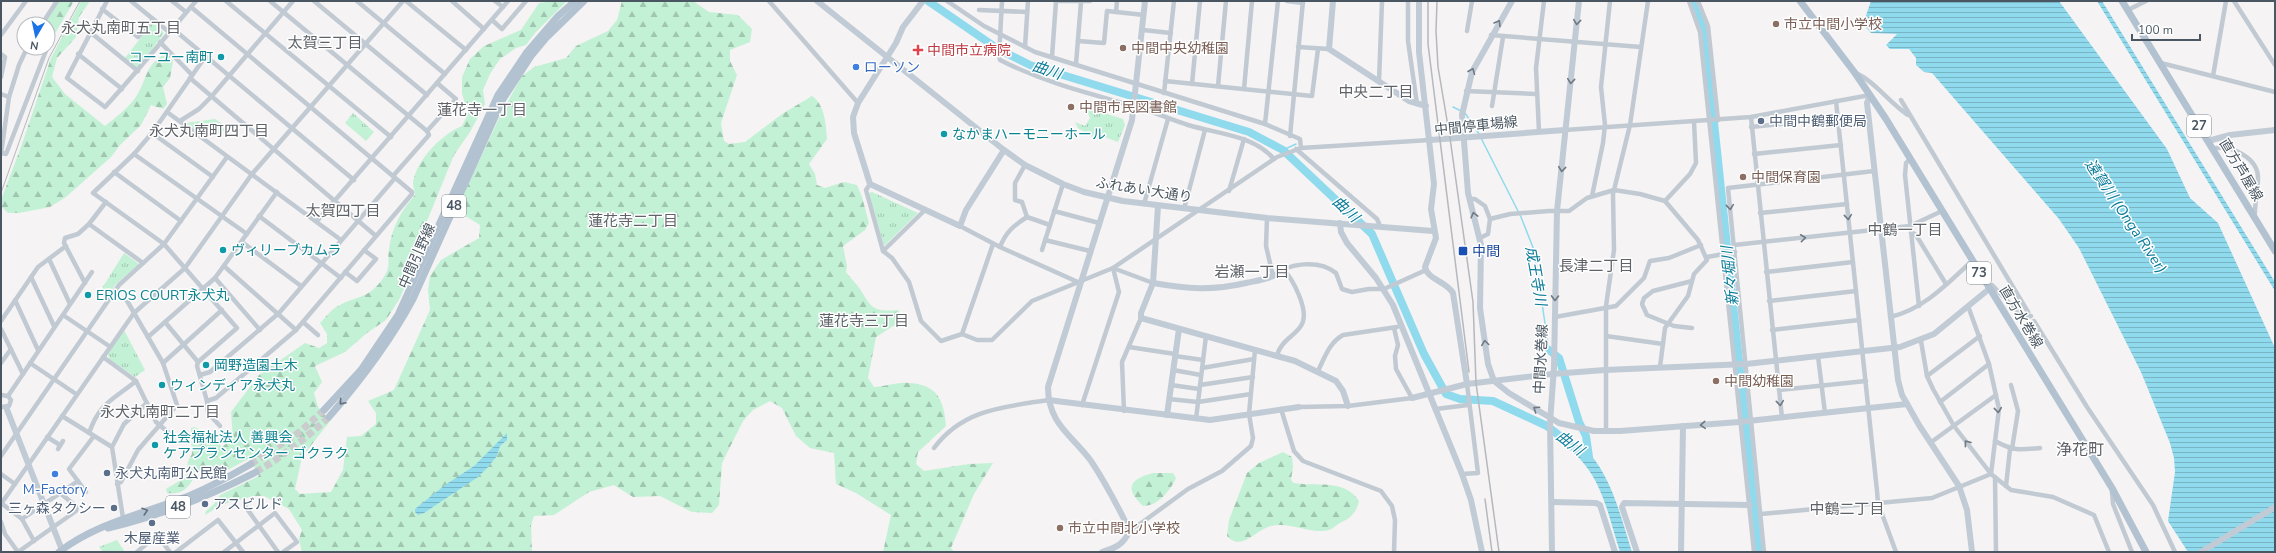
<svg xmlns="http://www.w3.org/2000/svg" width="2276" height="553" font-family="'Nunito Sans','Noto Sans JP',sans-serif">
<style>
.forest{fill:url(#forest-firs)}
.park{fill:url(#park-tufts)}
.water{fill:url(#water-rules)}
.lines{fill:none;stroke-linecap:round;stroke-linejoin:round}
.stream{stroke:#90daee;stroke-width:1.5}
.river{stroke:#90daee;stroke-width:8}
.primary-tunnel{stroke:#caccce;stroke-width:7;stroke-dasharray:7 3.5;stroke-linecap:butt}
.street{stroke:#c1cad2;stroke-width:4.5}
.secondary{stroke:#c1cbd6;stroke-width:6}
.primary{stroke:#b3c2d1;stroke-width:7}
.tram{stroke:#b5b8bd;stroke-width:1}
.rail{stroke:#b5b8bd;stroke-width:1.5}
.oneway{stroke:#6e7984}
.oneway2{stroke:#6e7983}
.oneway3{stroke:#64717d}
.education-dot{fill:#8d6e63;stroke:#fff;stroke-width:1.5}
.health-dot{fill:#e0444e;stroke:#fff;stroke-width:1.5}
.culture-dot{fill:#0f9aa8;stroke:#fff;stroke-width:1.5}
.shop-dot{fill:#3f7fe0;stroke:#fff;stroke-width:1.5}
.service-dot{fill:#5c6f8a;stroke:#fff;stroke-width:1.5}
.transit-dot{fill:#1a4fb4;stroke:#fff;stroke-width:1.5}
.labels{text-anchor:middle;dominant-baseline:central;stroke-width:3;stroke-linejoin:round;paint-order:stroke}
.shield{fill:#fff;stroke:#808990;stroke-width:1}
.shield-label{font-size:13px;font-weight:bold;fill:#4a5661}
.education-label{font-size:14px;fill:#785e54;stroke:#fff;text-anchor:start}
.health-label{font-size:14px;fill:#be3a42;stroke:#fff;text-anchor:start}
.culture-label{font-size:14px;fill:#0d838f;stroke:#fff;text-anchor:start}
.shop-label{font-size:14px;fill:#366cbe;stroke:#fff;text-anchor:start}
.service-label{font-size:14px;fill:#4e5e75;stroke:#fff;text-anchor:start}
.street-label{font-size:14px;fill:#4a5661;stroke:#fff}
.transit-label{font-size:14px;fill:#164399;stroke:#fff;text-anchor:start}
.neighbourhood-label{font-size:15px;fill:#5f6368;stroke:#fff}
.water-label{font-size:15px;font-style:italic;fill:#0c7c9b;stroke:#fff}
.quarter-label{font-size:16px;fill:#5f6368;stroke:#fff}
</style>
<defs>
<pattern id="forest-firs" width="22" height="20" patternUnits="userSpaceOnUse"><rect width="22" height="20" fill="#c3f1d5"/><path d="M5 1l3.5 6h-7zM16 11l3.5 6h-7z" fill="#a0c6b0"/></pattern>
<pattern id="park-tufts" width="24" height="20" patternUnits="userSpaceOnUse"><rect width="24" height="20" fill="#c3f1d5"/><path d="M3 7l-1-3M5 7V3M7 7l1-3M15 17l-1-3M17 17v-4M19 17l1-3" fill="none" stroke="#a0c6b0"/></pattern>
<pattern id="water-rules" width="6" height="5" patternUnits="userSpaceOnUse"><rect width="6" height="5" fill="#90daee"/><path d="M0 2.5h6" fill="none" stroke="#78b4c4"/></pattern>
</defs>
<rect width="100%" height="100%" fill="#f5f3f3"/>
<!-- forest -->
<g class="forest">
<path d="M59,1H74L50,42L48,41V24H44Z"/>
<path d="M81,1H90L79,17L76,37L57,58L52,77L65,94L105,126C115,118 130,107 137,95C148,77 145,64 167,53L173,61L170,78L163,87L167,104L163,109L151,105L141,125L120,145L111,157L66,197L50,207L19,213H8L2,207L1,200L21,147L51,58Z"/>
<path d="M555,1H567L535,33L526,45L516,48L500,59L490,74L483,90L485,104L470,132L454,155L416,248L411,271L400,298L386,320L367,333L345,352L315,366L322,382L314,393L318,407L330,421L302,457L295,489L300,494L331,492L343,470L347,437L361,436L376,424V413L368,401L394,390L430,310L428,290L430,276L441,260L479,238L480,225L462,214L454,215L500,116L521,77L534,67L566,58L576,46L608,31L617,20L622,1H693L709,12L738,15L752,29L750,42L730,50V61L737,75L721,123L724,141L729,144L745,142L782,114L812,96C825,105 826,125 827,139L809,164L815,174L817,185L825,188L844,182L857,185L862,197L869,223L865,230L843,246L847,266L846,272C850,278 856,283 860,289C872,309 874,312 898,310L904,319L876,337L868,378L874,387C885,387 897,382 908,383C938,384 944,401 946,426L918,452L916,464L924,471L969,464L993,463L974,494L951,548L954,552H883L891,515L856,493L836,484L834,453L810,448L796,436L782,408L770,401L753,410L743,421L722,463L719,505L712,513L692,512L660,496L633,497L614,485L589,492L554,515L534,516L531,525L532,552H302L299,539L302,530L289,509L264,496H254L223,504L205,515L206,511L214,504L220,495L259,476L250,458L220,474L213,469L202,467C190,480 189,496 167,493L166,489L186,477L188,461L192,454L191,428L195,427L213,437L222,447L233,438L231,412L259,375L305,343L319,348L327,343V334L320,323C325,318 330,311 335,308C354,295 370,301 385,275C391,265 387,259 389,249C392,227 401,211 415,195C415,192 413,186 413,183C416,160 442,134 462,126L468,114L462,93V77L470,59L484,46L521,30L539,3Z"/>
<path d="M1283,452L1292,457L1293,467L1291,480L1294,483C1316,487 1344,478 1359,501C1356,513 1351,518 1340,523C1336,525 1333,529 1329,530C1313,535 1289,521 1271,526C1255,530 1242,552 1227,536L1229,520L1247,473L1259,463Z"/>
<path d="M1153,473H1173L1176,478C1170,491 1158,506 1143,506C1123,487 1131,479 1153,473Z"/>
</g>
<!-- park -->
<g class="park">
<path d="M153,22L164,33L138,68L125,58Z"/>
<path d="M1098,108L1104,113L1123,119L1125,125L1118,142L1094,133L1092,137L1078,128L1075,122L1085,126L1090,118L1087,111Z"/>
<path d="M353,113L374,132L366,141L345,123Z"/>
<path d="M215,119L227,127L220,135L213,130L206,137L186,123Z"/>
<path d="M872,192L918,213L884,246L869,193Z"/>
<path d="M124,253L139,264L116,284L106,298L101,290Z"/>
<path d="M124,330L145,370L135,377L109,359L108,354Z"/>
<path d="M117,540L125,552H103L99,547Z"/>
</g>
<!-- water -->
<g class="water">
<path d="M1871,1H2059L2167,149L2190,198L2218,223L2275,348V552H2188L2168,521L2175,472L2174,458L2170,443L2141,372L2079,248L2059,219L1932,73L1924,72L1916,65V58L1909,49H1890L1886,45L1897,34L1871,33L1863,24Z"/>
<path d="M2097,1H2102L2275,282V291Z"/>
<path d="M507,433V440L500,446L497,456L488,467L478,477L424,513L418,515L415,512V509L445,485L474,466Z"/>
<path d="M1578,446L1582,450L1584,447C1612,476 1620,515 1632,552H1620C1608,515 1602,475 1570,450Z"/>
</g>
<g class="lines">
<!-- stream -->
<g class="stream">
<path d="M1453,107L1461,111"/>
<path d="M1465,113L1479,134"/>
<path d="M1481,138L1521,217L1534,250L1549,350"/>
<path d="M1283,150L1296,144"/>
</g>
<!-- river -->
<g class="river">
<path d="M928,1L998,49L1030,65L1249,132L1283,150L1372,234L1424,354L1446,394L1460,399L1493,401L1547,426L1583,454"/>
<path d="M1694,1L1704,27L1759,552"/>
<path d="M1549,350L1559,358L1579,422L1586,436L1589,457"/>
</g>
<!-- primary-tunnel -->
<g class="primary-tunnel">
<path d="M251,464L301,431L324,410"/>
<path d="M256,472C283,456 306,438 329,417"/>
</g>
<!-- street -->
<g class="street">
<path d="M107,1L67,78L105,107C137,72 166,36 196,1"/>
<path d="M131,1L169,32"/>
<path d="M172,1L186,12"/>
<path d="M226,1L391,137"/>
<path d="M270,1L427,131L429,135L393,176"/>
<path d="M314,1L427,95"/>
<path d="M357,1L445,74"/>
<path d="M406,1L466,50"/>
<path d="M452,1L484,29"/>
<path d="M495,1L503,7"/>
<path d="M769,1L858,103"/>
<path d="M947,1L984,26L1035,52L1265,124L1300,139L1301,148"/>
<path d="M1002,1L999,56L1000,60C1043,82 1088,93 1133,106C1152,111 1169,119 1188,125C1218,134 1253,135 1274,159"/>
<path d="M1056,1H1090"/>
<path d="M1287,1L1303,3"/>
<path d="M1408,1V41L1417,104"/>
<path d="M1689,1L1700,32L1754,552"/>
<path d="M1698,1L1708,26L1718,120"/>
<path d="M2234,1L2275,65"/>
<path d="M191,7L412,192V194L296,330L216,398L207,401"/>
<path d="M102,9L138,37L153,19"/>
<path d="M979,10L1027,12"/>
<path d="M2128,10L2146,1"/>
<path d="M1116,12L1117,1"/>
<path d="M492,20L502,29L526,1"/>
<path d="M42,24L57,1"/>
<path d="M172,28L354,180"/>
<path d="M1143,30L1171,33"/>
<path d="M1467,31L1472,1"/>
<path d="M90,32L138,71"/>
<path d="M1,35L26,1"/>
<path d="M1491,35L1641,47"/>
<path d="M1078,41L1104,43L1107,11L1144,15"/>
<path d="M160,42L192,75"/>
<path d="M1025,47L1028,1"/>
<path d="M1298,47L1329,49"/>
<path d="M1,54L5,57L1,77"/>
<path d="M78,54L122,89"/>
<path d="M1052,57L1056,1"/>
<path d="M2161,63L2275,92"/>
<path d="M1076,64L1081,2"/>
<path d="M1856,73C1873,80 1891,104 1908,115"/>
<path d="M2213,76L2226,1"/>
<path d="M190,78L376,236"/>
<path d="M1165,81L1312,96L1318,49"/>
<path d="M1379,81L1382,1"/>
<path d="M1192,84L1200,1"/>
<path d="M1218,86L1226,1"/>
<path d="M1244,89L1252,1"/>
<path d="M1466,91L1536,94"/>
<path d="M1164,93L1174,1"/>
<path d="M1,94L9,97"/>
<path d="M1901,100L2028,312"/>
<path d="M1836,101L1877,491L1878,503L1896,552"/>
<path d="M1492,106L1503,37"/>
<path d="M167,112L341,240"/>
<path d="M1751,117L1782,418"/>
<path d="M180,121L199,109L211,97L293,1"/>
<path d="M1265,124L1278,1"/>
<path d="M1751,127L1838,118"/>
<path d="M1565,130L1751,117L1870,95"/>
<path d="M427,131L456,99L437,83"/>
<path d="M1539,132L1536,68L1544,1"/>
<path d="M152,133L213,177"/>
<path d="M1290,136L1303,1"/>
<path d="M1296,149L1377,219L1380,226"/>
<path d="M2213,149C2231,144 2258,158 2258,178C2258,189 2255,201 2255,213L2253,214"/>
<path d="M2,153L6,154L47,48"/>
<path d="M1,154L9,97L19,65L27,48"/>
<path d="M134,154L247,234"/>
<path d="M1754,154L1841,145"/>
<path d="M1910,159L1906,163L1905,175L1919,306"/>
<path d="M114,172L181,221"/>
<path d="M870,184L866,190L883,251L892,258L909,282L921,321L941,341L962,334L977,340H992L1032,301L1113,268L1277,157L1301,148L1430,140"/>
<path d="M1229,191L1244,139"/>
<path d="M1592,196L1603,143L1605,125L1601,87L1610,1"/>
<path d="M1470,199H1475L1485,206L1490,219"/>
<path d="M1665,201L1690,174L1696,163L1694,122"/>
<path d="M1144,204L1168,119"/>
<path d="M1184,209L1205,130"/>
<path d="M1054,211L1099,223"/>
<path d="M1760,213L1847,204"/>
<path d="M259,216L341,278"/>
<path d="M1027,217L1050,225"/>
<path d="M1267,218L1266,246L1273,276C1288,263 1319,259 1336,273L1342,289L1352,292L1369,289H1384L1426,270"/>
<path d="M317,221L508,1"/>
<path d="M89,224L143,263"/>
<path d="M960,226L1000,247L1080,283"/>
<path d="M1911,232L1916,235L1946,284"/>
<path d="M1480,238L1488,234L1490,219L1510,214L1549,211H1569L1587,198L1614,190L1640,194L1665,201L1698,240L1707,260L1694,274L1688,296L1665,328L1660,367"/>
<path d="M1045,240L1090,251"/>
<path d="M242,242L301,286"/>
<path d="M1734,245L1910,226L1942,211"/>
<path d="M1000,247C1006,232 1013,226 1027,217L1022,202L1015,200V183L1025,165"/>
<path d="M1042,250L1063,184"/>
<path d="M883,251L925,210"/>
<path d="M1707,257L1735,252"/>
<path d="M49,259L70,304"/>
<path d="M225,267L296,330"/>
<path d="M1113,268L1153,283"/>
<path d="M345,272L357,281L376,259L364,250"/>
<path d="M1766,272L1853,262"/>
<path d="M31,277L54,326"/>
<path d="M215,278L260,330"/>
<path d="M1692,281L1653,291L1644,298L1642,304L1647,315L1674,326L1692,328"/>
<path d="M85,283L64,243L65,238L78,234L89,224L106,202"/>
<path d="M1986,284L1992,285L2024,318L2031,316"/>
<path d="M15,300L38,350"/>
<path d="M1769,301L1856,291"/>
<path d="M1968,306L1989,364L1999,409L1991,474"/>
<path d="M63,315L109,346"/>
<path d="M1555,317L1616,306L1644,278L1650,261L1669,258L1701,245"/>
<path d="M1890,317C1923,310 1948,283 1972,261"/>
<path d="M1,321L38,267L66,246"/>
<path d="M2034,321L2087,407L2153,505L2175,552"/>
<path d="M165,322L198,362L197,366L207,401L208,413L220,426"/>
<path d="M303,322L318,335"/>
<path d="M1,329L23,374"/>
<path d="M1772,330L1859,320"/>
<path d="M962,334L993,244"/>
<path d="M1606,336L1663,344"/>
<path d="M148,337L215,278L277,192"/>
<path d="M1921,341L1927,376L1933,389L1954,426L1991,474L2011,490L2053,497L2094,515L2109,552"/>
<path d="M1129,347L1175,354"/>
<path d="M1277,355C1282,339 1296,336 1302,324C1309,310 1293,279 1283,269"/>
<path d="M1175,356L1203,360"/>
<path d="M1818,356L1825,413"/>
<path d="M103,357L136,381L156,422L169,433"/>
<path d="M198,362L237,328L164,244L93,193L134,154L152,133L205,57"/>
<path d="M1,363L11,349"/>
<path d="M30,363L76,394"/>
<path d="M163,363L222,310"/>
<path d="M1202,368L1254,359"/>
<path d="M1173,370L1201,375"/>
<path d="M1318,371C1325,357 1329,343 1343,335L1397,327"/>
<path d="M200,375L210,372L279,313L395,178"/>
<path d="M1927,376L1980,336"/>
<path d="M1171,385L1199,389"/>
<path d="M1200,385L1253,377"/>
<path d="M2011,385L2018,411L2012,449"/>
<path d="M1779,390L1866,381"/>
<path d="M1,395L8,396L11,400L9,406L1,407"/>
<path d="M8,396L92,272"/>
<path d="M1169,399L1198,402L1251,394"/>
<path d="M1940,402L1989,364"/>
<path d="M1082,405L1119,292L1113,268"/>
<path d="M1299,407L1348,406L1412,398L1396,369L1395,356L1398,345L1394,328"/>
<path d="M1281,409L1294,451L1303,461L1381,491L1392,506L1395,520L1394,552"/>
<path d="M1436,409L1468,405"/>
<path d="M1124,411L1122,362L1141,318"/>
<path d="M62,416L112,447"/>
<path d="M1196,419L1206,336"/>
<path d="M1606,431V306L1614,250L1613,194L1630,125L1648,1"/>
<path d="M89,433C100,402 113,400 136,381"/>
<path d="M47,437L60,445"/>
<path d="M1995,441C2013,451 2020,450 2040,448"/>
<path d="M1930,443L1996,395"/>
<path d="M934,448C963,409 1004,407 1048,400"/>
<path d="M58,449L63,441"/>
<path d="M1,456L119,285L164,244L227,157"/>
<path d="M1,474L15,484"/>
<path d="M1462,474L1478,473L1467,384"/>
<path d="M1995,477L1996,552"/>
<path d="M117,484L121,482L138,450L177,405L163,363L126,299"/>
<path d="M2006,486L2010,449"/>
<path d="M86,492L69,469L94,436"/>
<path d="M2112,492L2113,504L2132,552"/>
<path d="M1,503L22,519L34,541"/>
<path d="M1,504L134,313L185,268L252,174L403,1"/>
<path d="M245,506L278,552"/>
<path d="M1761,514L1932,498L1991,474"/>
<path d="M123,518L112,447L124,424L147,403"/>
<path d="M22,519L78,481"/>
<path d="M1,522L5,534L18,552"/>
<path d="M1129,532L1188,489L1222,471L1251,446L1253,438L1249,414L1255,350"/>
<path d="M18,552L76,511L77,507L60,493"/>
<path d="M137,552L157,535L170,552"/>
<path d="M176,552L218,520L243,552"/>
<path d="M224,552L275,513L297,542L283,552"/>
<path d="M1764,552L1728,188L1874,171"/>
</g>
<!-- secondary -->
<g class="secondary">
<path d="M817,1L1004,150L1025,165L1063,184L1084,192L1123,201L1267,218L1433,231"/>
<path d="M923,1L903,27L896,43L858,103L853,117L854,133L870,184L960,226L966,210L1004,150"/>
<path d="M1333,1L1329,49L1409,101L1426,106"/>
<path d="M1419,1V52L1434,184L1431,209L1436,238L1425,267C1427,279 1447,282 1453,293L1467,384"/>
<path d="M1512,1L1472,72L1462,115L1468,193L1481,245L1480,308L1488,364L1494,381L1509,393L1559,423L1594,431H1620L1739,422L1907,404"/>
<path d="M1870,95L1867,103L1898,380L1902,395L1919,425L1959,486L1967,510L1972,552"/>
<path d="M1430,140L1565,130"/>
<path d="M2208,141L2230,135L2275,130"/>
<path d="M1158,206L1153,283L1141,313V318L1295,361L1336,381L1343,391L1348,406"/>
<path d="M1340,223L1341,232L1347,243L1376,278L1393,305L1462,474L1471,500L1482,552"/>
<path d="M1153,283C1188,289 1211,291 1246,283C1255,281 1264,280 1273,276"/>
<path d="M1412,398L1467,384L1552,374L1605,370L1746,364L1900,347L1934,334L1989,289"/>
<path d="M1048,400L1210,420L1299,407"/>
<path d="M6,407L62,550"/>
<path d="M1167,415L1179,329"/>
<path d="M1552,502L1596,503L1600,505L1615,552"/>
<path d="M1102,552C1115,548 1123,545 1129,532L1127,525C1116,503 1105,482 1091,461C1072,435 1048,424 1048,387L1132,120L1145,1"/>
<path d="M1552,552L1550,423L1554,367L1557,211L1579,1"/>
<path d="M1637,552L1622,507L1624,503L1750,505"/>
<path d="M1681,552L1683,426"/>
<path d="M2201,552L2275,507"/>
</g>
<!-- primary -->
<g class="primary">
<path d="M1800,1L1855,73L1886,119L2112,488L2146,552"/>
<path d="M2122,1L2275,251"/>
<path d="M324,410L361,370L398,315L498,95L527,52L558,16L575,1"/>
<path d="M329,417C361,380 390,342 413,299L503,99L531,56L546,38L584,1"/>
<path d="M108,528C160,516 209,496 256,472"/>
<path d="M59,552C98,522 147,513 191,495C212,486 232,475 251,464"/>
</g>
<!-- tram -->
<path class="tram" d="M1,193L49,58L80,1"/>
<!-- rail -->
<g class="rail">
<path d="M1428,1V44L1469,372"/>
<path d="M1437,1L1436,31L1438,67L1450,138L1473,302L1476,383L1499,552"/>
<path d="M1485,499L1492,552"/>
</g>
</g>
<!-- one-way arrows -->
<defs><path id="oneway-chevron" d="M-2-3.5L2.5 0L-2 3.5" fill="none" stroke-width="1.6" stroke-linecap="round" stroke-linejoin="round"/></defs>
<g class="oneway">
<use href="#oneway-chevron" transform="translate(1577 22) rotate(96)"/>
<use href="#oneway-chevron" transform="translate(1498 23) rotate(-59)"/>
<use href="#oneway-chevron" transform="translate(1472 71) rotate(-68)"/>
<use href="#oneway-chevron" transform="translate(1571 81) rotate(96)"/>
<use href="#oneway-chevron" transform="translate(1562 169) rotate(96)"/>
<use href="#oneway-chevron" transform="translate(1474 215) rotate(-104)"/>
<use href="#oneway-chevron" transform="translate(1555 298) rotate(91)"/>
<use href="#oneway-chevron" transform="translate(1485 343) rotate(-98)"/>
<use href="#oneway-chevron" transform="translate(1536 409) rotate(-146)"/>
<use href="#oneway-chevron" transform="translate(1703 425) rotate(176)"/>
</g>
<g class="oneway2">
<use href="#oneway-chevron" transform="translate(1730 207) rotate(84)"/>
<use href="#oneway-chevron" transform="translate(1848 217) rotate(84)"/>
<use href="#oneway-chevron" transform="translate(1803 238) rotate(-6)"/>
<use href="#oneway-chevron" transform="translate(1780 403) rotate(84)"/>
<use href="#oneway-chevron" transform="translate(1998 410) rotate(84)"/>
<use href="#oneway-chevron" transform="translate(1967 443) rotate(-127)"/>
</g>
<g class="oneway3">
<use href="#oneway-chevron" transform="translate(342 402) rotate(131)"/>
<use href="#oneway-chevron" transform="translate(145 511) rotate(-18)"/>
</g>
<!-- markers -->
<g class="education-dot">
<circle cx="1776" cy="24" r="4"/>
<circle cx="1123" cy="48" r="4"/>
<circle cx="1071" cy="107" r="4"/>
<circle cx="1743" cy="177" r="4"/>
<circle cx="1716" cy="381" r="4"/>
<circle cx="1060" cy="528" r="4"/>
</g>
<path class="health-dot" d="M916 44h4v4h4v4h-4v4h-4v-4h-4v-4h4z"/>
<g class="culture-dot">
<circle cx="221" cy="57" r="4"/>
<circle cx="944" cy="134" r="4"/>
<circle cx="223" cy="250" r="4"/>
<circle cx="88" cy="295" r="4"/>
<circle cx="206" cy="365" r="4"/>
<circle cx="162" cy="385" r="4"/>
<circle cx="155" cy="445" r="4"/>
</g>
<g class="shop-dot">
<circle cx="856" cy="67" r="4"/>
<circle cx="55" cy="474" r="4"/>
</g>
<g class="service-dot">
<circle cx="1761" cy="121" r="4"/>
<circle cx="107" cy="473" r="4"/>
<circle cx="205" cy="504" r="4"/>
<circle cx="114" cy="508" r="4"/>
<circle cx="152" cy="523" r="4"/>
</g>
<rect class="transit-dot" x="1458" y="246" width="10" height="10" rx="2"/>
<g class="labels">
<!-- shield labels -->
<g class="shield">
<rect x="2187" y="115" width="24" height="22" rx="3"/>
<rect x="442" y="195" width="24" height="22" rx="3"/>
<rect x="1967" y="262" width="24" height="22" rx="3"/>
<rect x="166" y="496" width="24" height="22" rx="3"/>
</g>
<g class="shield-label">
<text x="2199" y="126">27</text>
<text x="454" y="206">48</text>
<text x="1979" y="273">73</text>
<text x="178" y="507">48</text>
</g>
<!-- education labels -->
<g class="education-label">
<text x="1784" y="24">市立中間小学校</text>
<text x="1131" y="48">中間中央幼稚園</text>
<text x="1079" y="107">中間市民図書館</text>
<text x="1751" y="177">中間保育園</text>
<text x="1724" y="381">中間幼稚園</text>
<text x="1068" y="528">市立中間北小学校</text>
</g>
<!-- health labels -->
<g class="health-label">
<text x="927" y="50">中間市立病院</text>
</g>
<!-- culture labels -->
<g class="culture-label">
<text x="213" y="57" text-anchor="end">コーユー南町</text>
<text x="952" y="134">なかまハーモニーホール</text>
<text x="231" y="250">ヴィリーブカムラ</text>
<text x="96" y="295">ERIOS COURT永犬丸</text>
<text x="214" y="365">岡野造園土木</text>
<text x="170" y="385">ウィンディア永犬丸</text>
<text x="163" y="437">社会福祉法人 善興会<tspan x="163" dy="16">ケアプランセンター ゴクラク</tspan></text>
</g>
<!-- shop labels -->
<g class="shop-label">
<text x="864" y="67">ローソン</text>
<text x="55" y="489" text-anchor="middle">M-Factory</text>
</g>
<!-- service labels -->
<g class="service-label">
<text x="1769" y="121">中間中鶴郵便局</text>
<text x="115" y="473">永犬丸南町公民館</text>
<text x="213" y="504">アスビルド</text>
<text x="106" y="508" text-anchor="end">三ヶ森タクシー</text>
<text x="152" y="538" text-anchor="middle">木屋産業</text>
</g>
<!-- street labels -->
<g class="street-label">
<text transform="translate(1476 126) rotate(-6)">中間停車場線</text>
<text transform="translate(2241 170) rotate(59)">直方芦屋線</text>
<text transform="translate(1144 190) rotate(9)">ふれあい大通り</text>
<text transform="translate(417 256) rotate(-66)">中間引野線</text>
<text transform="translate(2021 317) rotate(59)">直方水巻線</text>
<text transform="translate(1541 359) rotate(-87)">中間水巻線</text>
</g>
<!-- transit labels -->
<g class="transit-label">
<text x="1472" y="251">中間</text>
</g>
<!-- neighbourhood labels -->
<g class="neighbourhood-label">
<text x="121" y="28">永犬丸南町五丁目</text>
<text x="325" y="43">太賀三丁目</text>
<text x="1376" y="92">中央二丁目</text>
<text x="482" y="110">蓮花寺一丁目</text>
<text x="209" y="131">永犬丸南町四丁目</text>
<text x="343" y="211">太賀四丁目</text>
<text x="633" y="221">蓮花寺二丁目</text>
<text x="1905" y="230">中鶴一丁目</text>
<text x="1596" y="266">長津二丁目</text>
<text x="1252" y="272">岩瀬一丁目</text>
<text x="864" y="321">蓮花寺三丁目</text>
<text x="160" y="412">永犬丸南町二丁目</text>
<text x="1847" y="509">中鶴二丁目</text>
</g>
<!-- water labels -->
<g class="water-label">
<text transform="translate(1047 70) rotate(18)">曲川</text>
<text transform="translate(1346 209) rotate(43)">曲川</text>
<text transform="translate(2126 216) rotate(56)">遠賀川 (Onga River)</text>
<text transform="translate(1536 276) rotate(80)">成王寺川</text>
<text transform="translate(1730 276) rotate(-96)">新々堀川</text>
<text transform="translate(1570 443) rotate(37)">曲川</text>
</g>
<!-- quarter labels -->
<g class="quarter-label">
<text x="2080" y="450">浄花町</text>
</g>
</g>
<!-- border -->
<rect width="2276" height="553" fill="none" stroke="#4a5661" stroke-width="4"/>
<!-- north arrow -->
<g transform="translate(36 36) rotate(189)"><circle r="19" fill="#ffffff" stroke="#b7bbc0"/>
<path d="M0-3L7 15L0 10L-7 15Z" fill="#1a73e8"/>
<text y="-6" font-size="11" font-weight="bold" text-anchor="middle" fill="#4a5661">N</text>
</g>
<!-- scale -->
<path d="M2132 34v6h68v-6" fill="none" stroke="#4a5661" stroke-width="2"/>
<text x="2138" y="34" font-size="12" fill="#4a5661" stroke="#ffffff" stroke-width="3" paint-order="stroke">100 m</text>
</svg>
